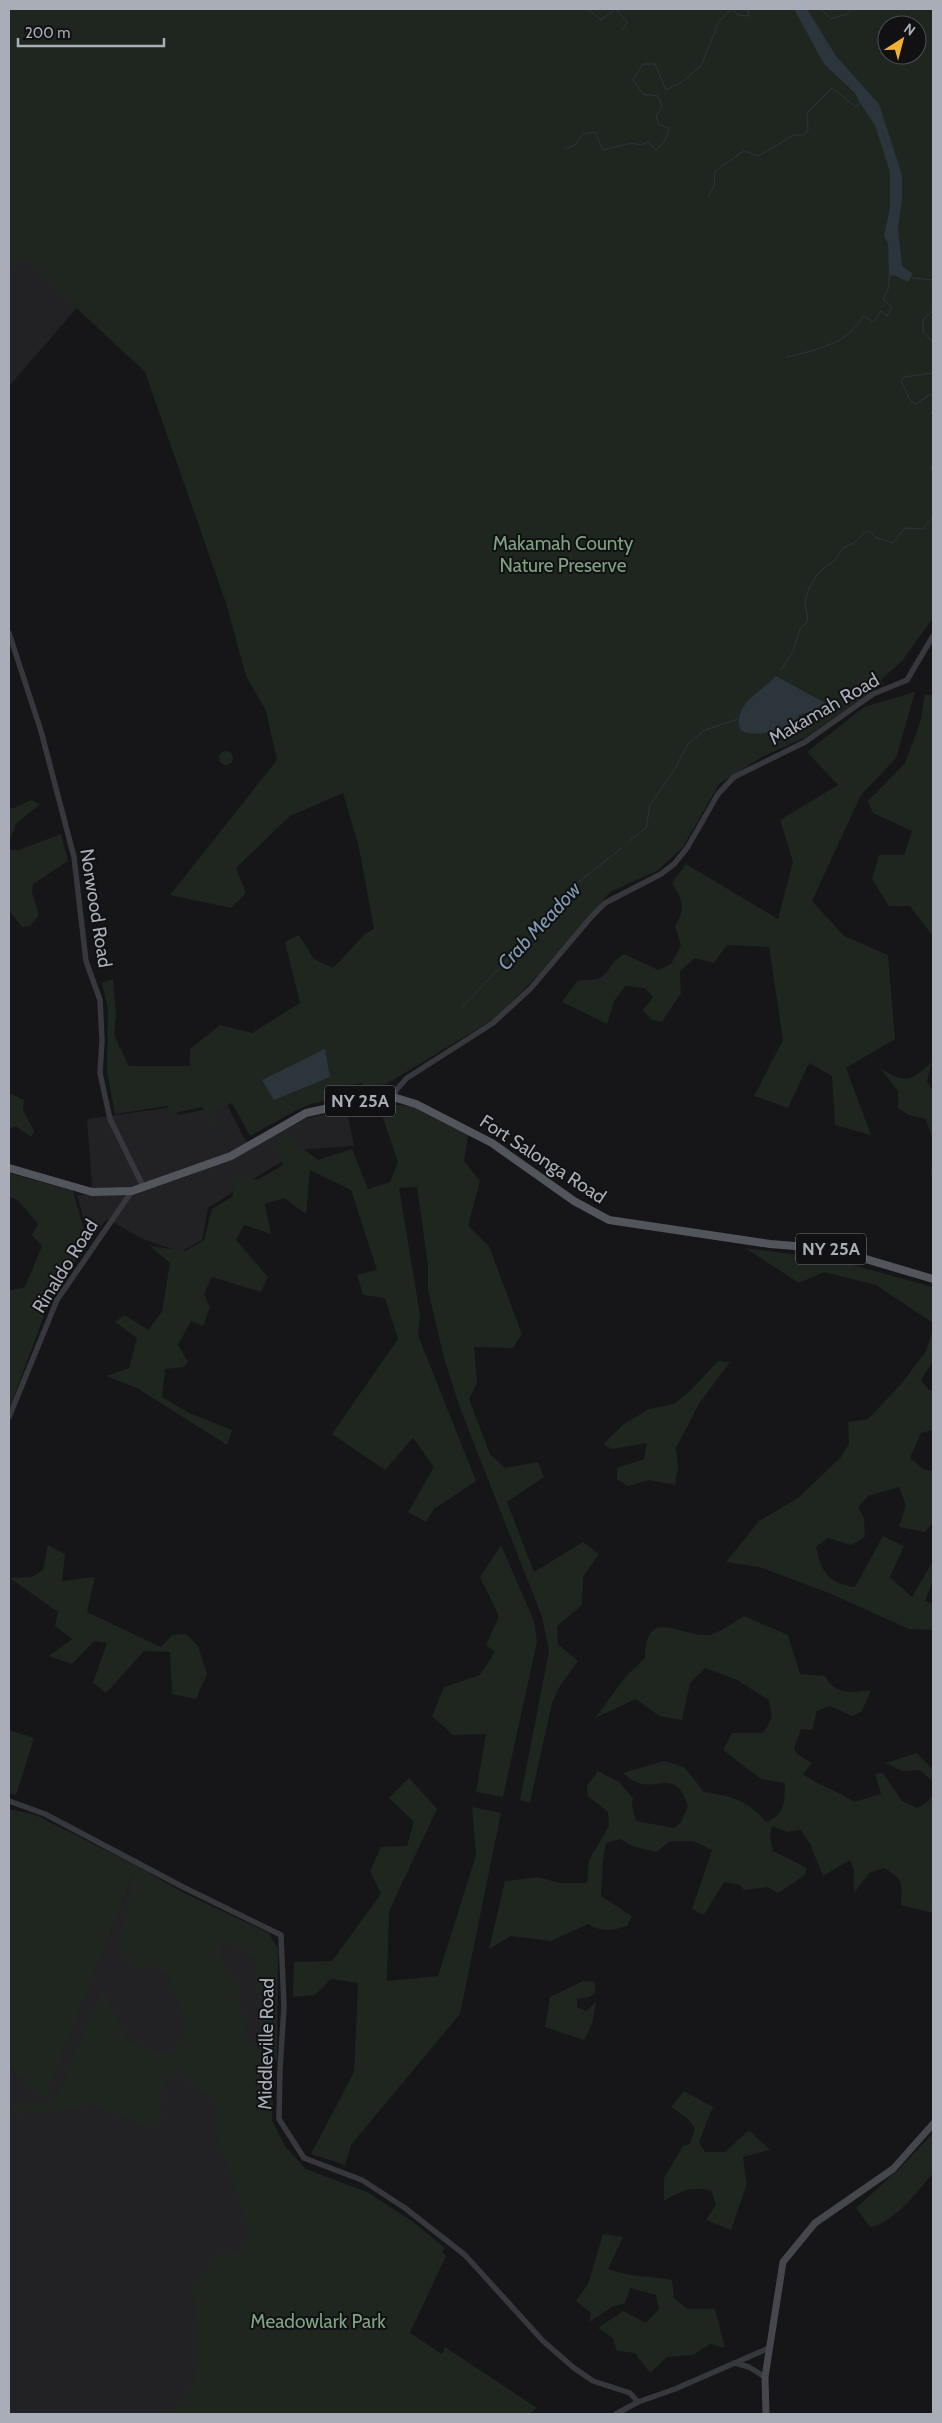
<svg xmlns="http://www.w3.org/2000/svg" width="942" height="2423" font-family="Cabin,sans-serif">
<style>
.built{fill:#222225}
.green{fill:#1e261f;fill-rule:evenodd}
.water{fill:#2c353c}
.lines{fill:none;stroke-linecap:round;stroke-linejoin:round}
.stream{stroke:#2c353c;stroke-width:1}
.tertiary{stroke:#37383d;stroke-width:5.5}
.secondary{stroke:#45474d;stroke-width:7}
.primary{stroke:#53555c;stroke-width:8}
.labels{text-anchor:middle;dominant-baseline:central;stroke-width:4;stroke-linejoin:round;paint-order:stroke}
.shield{fill:#111113;stroke:#7b7e86;stroke-width:1}
.shield-label{font-size:18px;font-weight:bold;fill:#a8adb8}
.park-label{font-size:19px;fill:#7fa381;stroke:#111113}
.street-label{font-size:19px;fill:#a8adb8;stroke:#111113}
.water-label{font-size:20px;font-style:italic;fill:#7f9bb3;stroke:#111113}
</style>
<rect width="100%" height="100%" fill="#161618"/>
<!-- built -->
<g class="built">
<path d="M33,246L83,301L9,386V270Z"/>
<path d="M227,1105L250,1149L307,1118L347,1110L354,1146L308,1149L274,1166L208,1208L202,1240L180,1252L143,1239L107,1219L90,1240L77,1195H88L92,1184L87,1119L173,1107L178,1115Z"/>
<path d="M137,1866L184,1893L269,1933L278,1949L272,2120L284,2145L216,2331L179,2414H9V2068L45,2097Z"/>
</g>
<!-- green -->
<g class="green">
<path d="M9,9H933V618L902,661L881,680L883,684L806,737L762,757L719,784L683,847L657,871L610,892L538,975L494,1019L388,1083L369,1090L361,1083L343,1086L344,1097L311,1104L297,1110L250,1136L232,1103L216,1110L215,1135L202,1107L170,1114L167,1106L115,1114L107,1072L108,1009L102,983L113,979L116,1016L114,1035L129,1066H190V1049L220,1025L252,1033L300,1003L285,942L299,935L314,959L333,968L366,933L374,929L359,848L343,793L290,816L236,868L246,893L231,908L170,895L277,760L266,711L246,676L226,603L145,372L24,259L9,272ZM887,25H917V55H887Z"/>
<path d="M915,692L896,758L861,795L812,901L844,936L888,955L895,1039L846,1068L871,1135L835,1125L832,1076L809,1063L788,1108L754,1096L783,1040L769,947L727,945L714,963L695,958L680,971L681,993L662,1022L652,1020L643,1010L653,997L645,988L626,986L614,1001L607,1024L562,1002L578,980C614,982 601,968 624,954L658,970L671,964L681,945L675,926C686,908 683,901 672,883L686,864L778,919L793,862L780,820L838,785L807,752L864,707Z"/>
<path d="M925,694L933,696L932,935L910,906H889L872,879L879,855H904L912,831L873,813L868,801L905,763L920,723Z"/>
<circle cx="226" cy="758" r="7"/>
<path d="M31,800L40,804L16,824L9,842V808H14Z"/>
<path d="M61,834L68,861L33,884L32,892L39,915L30,926L22,927L9,910V850H19Z"/>
<path d="M932,1062L927,1081L933,1091V1179L931,1174L933,1141L926,1119L909,1115L898,1108V1091L880,1068C906,1084 910,1082 932,1062Z"/>
<path d="M9,1093L24,1100L23,1110L34,1131L31,1137L16,1126L9,1129Z"/>
<path d="M378,1104L411,1106L468,1135L464,1161L480,1181L468,1226L489,1246L522,1334L513,1348L474,1347L477,1383L469,1399L490,1454L505,1468L538,1462L544,1477L507,1502L534,1572L583,1542L599,1554L583,1577L582,1605L557,1626L558,1644L578,1661L560,1686L552,1703L530,1803L520,1800L549,1651L542,1617L460,1408L444,1358L428,1290V1265L417,1187L399,1188L420,1315L418,1335L476,1481L434,1509L426,1522L408,1512L434,1467L413,1438L385,1470L332,1434L398,1339L385,1298L363,1295L357,1275L377,1270L351,1190L310,1170L306,1214L284,1198L265,1204L271,1234L244,1225L236,1240L268,1277L261,1292L212,1277L204,1294L210,1307L203,1326L191,1321L178,1345L188,1362L184,1367L165,1369L162,1397L189,1413L232,1430L227,1445L137,1388L106,1376L129,1368L137,1338L115,1322L125,1315L148,1330L162,1312L170,1263L150,1246L185,1251L204,1240L212,1209L232,1197L239,1174L257,1180L283,1165L275,1138L282,1133L318,1160L352,1149L368,1189L390,1182L398,1162Z"/>
<path d="M9,1173L73,1191L88,1244L53,1292L9,1409V1291L25,1287L42,1246L32,1235L38,1224L18,1200L9,1197Z"/>
<path d="M745,1248L831,1259L933,1287V1323L876,1285L824,1272L799,1283Z"/>
<path d="M933,1329V1361L921,1380L929,1390H933V1430L921,1433L910,1458L923,1469L933,1471V1522L925,1532L899,1527L906,1505L899,1487L868,1496L858,1507L864,1518L865,1537L851,1545L828,1538L816,1547C822,1573 828,1583 855,1587L883,1536L904,1546L890,1577L912,1597L933,1561V1580L925,1601L933,1604V1630L909,1629L829,1593L759,1567L726,1562L759,1521L798,1498L841,1457L849,1443L848,1422L868,1419L902,1383L926,1351Z"/>
<path d="M718,1361L730,1362L700,1402L676,1448L678,1467L675,1485L649,1480L628,1486L617,1479V1468L644,1459L647,1443L612,1449L603,1444L624,1424L649,1409L674,1404L691,1390Z"/>
<path d="M48,1545L65,1554L62,1581L95,1577L87,1612L161,1647L172,1635L186,1634L198,1646L207,1674L196,1699L172,1694L170,1652L144,1651L106,1693L93,1683L107,1643L94,1641L72,1664L49,1656L72,1639L55,1626L58,1612L10,1578L32,1577L43,1570Z"/>
<path d="M501,1545L534,1621L537,1642L503,1797L476,1792L486,1734L453,1735L432,1716L444,1687L480,1675L495,1652L486,1645L499,1616L480,1577Z"/>
<path d="M744,1616L788,1635L800,1674L825,1676C834,1695 852,1693 871,1690L862,1711L852,1716L830,1706L817,1711L812,1730L801,1729L794,1748L797,1754L812,1763L803,1774C819,1786 838,1791 854,1802L881,1794L875,1774L883,1773L902,1801L917,1808L928,1802L933,1794V1913L901,1905C902,1883 904,1880 884,1868L869,1873L854,1893V1870L850,1860L823,1876L810,1844L801,1830L787,1832L772,1826L770,1836L773,1851L807,1868L805,1875L778,1893L767,1887L744,1890L740,1885L724,1882L704,1915L692,1909L712,1850L693,1841H670L656,1852L632,1846L620,1839L606,1843L603,1861L601,1896L632,1916L627,1926C613,1931 600,1932 588,1924L551,1941L511,1936L489,1949L505,1881L538,1877L560,1883H587L589,1860L609,1826L608,1812L588,1796L587,1786L598,1771L619,1782L633,1798L632,1806L636,1821L674,1828L681,1822L688,1806C675,1767 658,1792 636,1782C631,1780 627,1776 623,1773L664,1761L684,1767L704,1792C731,1796 748,1800 766,1822C786,1814 784,1803 785,1783L761,1779L723,1750L732,1733H763L772,1718L769,1700L737,1680L705,1668L690,1683L682,1720L659,1716L636,1699L595,1718L626,1676L645,1658C646,1605 680,1637 709,1635C717,1634 736,1621 744,1616Z"/>
<path d="M9,1730L34,1738L16,1795L9,1793Z"/>
<path d="M917,1753L933,1770V1782L920,1770L902,1771L885,1763Z"/>
<path d="M409,1778L437,1809L389,1911L387,1981L438,1976L476,1855L472,1807L501,1813L460,2014L351,2145L345,2165L311,2154L354,2072L358,1983L331,1979L315,1995L293,1997L294,1962L332,1961L381,1894L370,1871L381,1847L407,1846L414,1822L389,1798Z"/>
<path d="M9,1809L36,1815L137,1866L184,1893L269,1933L278,1949L277,2061L274,2059L272,2120L284,2145L306,2169L367,2192L412,2221L445,2248L442,2252L446,2256L410,2333L442,2354L445,2347L537,2408L530,2414H170C177,2404 187,2394 193,2383C205,2357 196,2314 191,2287L219,2254L240,2252L251,2233L215,2131L218,2111L216,2104L209,2096L190,2084L188,2079L180,2072C154,2087 163,2101 161,2125L153,2129L91,2104L59,2111L9,2114V2106L55,2102L103,1989L127,2039L157,2053L172,2050L184,2036L186,2025L168,1975L155,1967H145L136,1970L127,1959L119,1944L135,1871L45,2098L9,2068ZM222,1942L241,1948L257,1960L258,1994L268,2040L262,2054L257,2044H248L238,1995L241,1992L237,1983L227,1974L219,1945Z"/>
<path d="M583,1981L595,1982V1993L589,1997L577,1999V2007L586,2011L596,2002L592,2024L584,2040L545,2027L550,1997Z"/>
<path d="M684,2091L713,2107L699,2142L705,2152H725L749,2130L770,2150L743,2157L747,2184L731,2230L706,2220L716,2205L711,2191C692,2186 681,2191 664,2201V2178L683,2146L690,2144L695,2128L688,2119L671,2107Z"/>
<path d="M933,2133V2173C918,2191 893,2224 870,2227L856,2208L898,2170Z"/>
<path d="M603,2234L623,2237L608,2269C628,2277 650,2276 672,2280L674,2298L687,2309H715L725,2348L710,2344L693,2355L667,2357L650,2373L635,2353L617,2351L613,2338L598,2328L623,2311L646,2323L659,2309L656,2295L630,2288L625,2303L612,2307L589,2322L591,2313L576,2301L588,2284Z"/>
</g>
<!-- water -->
<g class="water">
<path d="M794,9H807L836,56L879,104L902,175V199L898,228L902,266L913,274L908,282L894,275L889,277L888,244L884,235L890,208V172L875,125L860,103L855,93L824,64Z"/>
<path d="M776,676L827,704L818,710L799,715L795,729C777,729 756,738 741,731C731,704 761,693 776,676Z"/>
<path d="M325,1049L330,1077L274,1100L262,1080Z"/>
</g>
<g class="lines">
<!-- stream -->
<g class="stream">
<path d="M579,9L589,10L601,20L616,9"/>
<path d="M616,9L627,22L623,30"/>
<path d="M821,9L831,19L847,14L852,9"/>
<path d="M565,149L575,145L583,134L595,132L603,150L631,143L641,145L648,142L656,150L665,141L669,128L659,125L656,116L662,106L658,96L643,94L633,80L643,64H655L666,90L682,82L701,66L719,21L732,9L738,15L749,16L748,9"/>
<path d="M708,196L714,187L715,171L744,151L758,156L794,135H804L808,130L807,113L832,88L856,107L860,103"/>
<path d="M912,278L933,280"/>
<path d="M933,311L923,319V332L933,342"/>
<path d="M787,357C815,350 849,344 863,316L874,322L881,311L887,316L892,307L883,299L889,287V276"/>
<path d="M933,373L904,377L901,381L911,402L916,404L930,394L933,396"/>
<path d="M933,411L931,413L933,415"/>
<path d="M933,443V447"/>
<path d="M933,462L931,470L933,472"/>
<path d="M781,670L793,651L800,629L808,621L805,601L809,588L819,572L835,560L843,548L854,543L865,532L870,531L875,537L893,543L905,528L923,529L933,517"/>
<path d="M629,841L646,828L650,805L673,772L688,744L705,730L738,719"/>
<path d="M461,1008L538,928L562,895L622,848"/>
</g>
<!-- tertiary -->
<g class="tertiary">
<path d="M9,633L41,731L74,857L86,961L100,1000L102,1040L100,1073L110,1119L143,1186"/>
<path d="M393,1097L397,1089L407,1078L493,1023L531,988L592,916L605,903L661,874L674,864L687,848L718,794L734,777L805,742L873,694L907,680L933,636"/>
<path d="M9,1417L57,1300L132,1191"/>
<path d="M9,1801L45,1814L183,1887L281,1935L284,2007L280,2069L279,2119L304,2158L362,2180L405,2208L465,2255L543,2341L574,2368L593,2381L630,2393L638,2402L675,2389L769,2348"/>
<path d="M735,2363L749,2367L765,2377"/>
<path d="M616,2414L638,2402"/>
</g>
<!-- secondary -->
<path class="secondary" d="M766,2414L765,2377L783,2262L815,2223L893,2169L933,2124"/>
<!-- primary -->
<path class="primary" d="M9,1168L92,1192L132,1191L231,1156L306,1113L361,1101L393,1097L416,1104L492,1143L574,1201L609,1220L770,1244L832,1249L933,1279"/>
</g>
<g class="labels">
<!-- shield labels -->
<g class="shield">
<rect x="325" y="1085.5" width="70" height="31" rx="4"/>
<rect x="796" y="1233.5" width="70" height="31" rx="4"/>
</g>
<g class="shield-label">
<text x="360" y="1101">NY 25A</text>
<text x="831" y="1249">NY 25A</text>
</g>
<!-- park labels -->
<g class="park-label">
<text x="563" y="543">Makamah County<tspan x="563" dy="22">Nature Preserve</tspan></text>
<text x="318" y="2321">Meadowlark Park</text>
</g>
<!-- street labels -->
<g class="street-label">
<text transform="translate(824 709) rotate(-30)">Makamah Road</text>
<text transform="translate(96 908) rotate(81)">Norwood Road</text>
<text transform="translate(543 1159) rotate(33)">Fort Salonga Road</text>
<text transform="translate(65 1266) rotate(-58)">Rinaldo Road</text>
<text transform="translate(266 2044) rotate(-89)">Middleville Road</text>
</g>
<!-- water labels -->
<g class="water-label">
<text transform="translate(539 926) rotate(-47)">Crab Meadow</text>
</g>
</g>
<!-- border -->
<rect width="942" height="2423" fill="none" stroke="#a8adb8" stroke-width="20"/>
<!-- north arrow -->
<g transform="translate(902 40) rotate(36)"><circle r="24" fill="#111113" stroke="#4d4f55"/>
<path d="M0-4L9 19L0 12L-9 19Z" fill="#f2b134"/>
<text y="-8" font-size="14" font-weight="bold" text-anchor="middle" fill="#a8adb8">N</text>
</g>
<!-- scale -->
<path d="M18 38v8h146v-8" fill="none" stroke="#a8adb8" stroke-width="2.5"/>
<text x="25" y="38" font-size="15" fill="#a8adb8" stroke="#111113" stroke-width="4" paint-order="stroke">200 m</text>
</svg>
